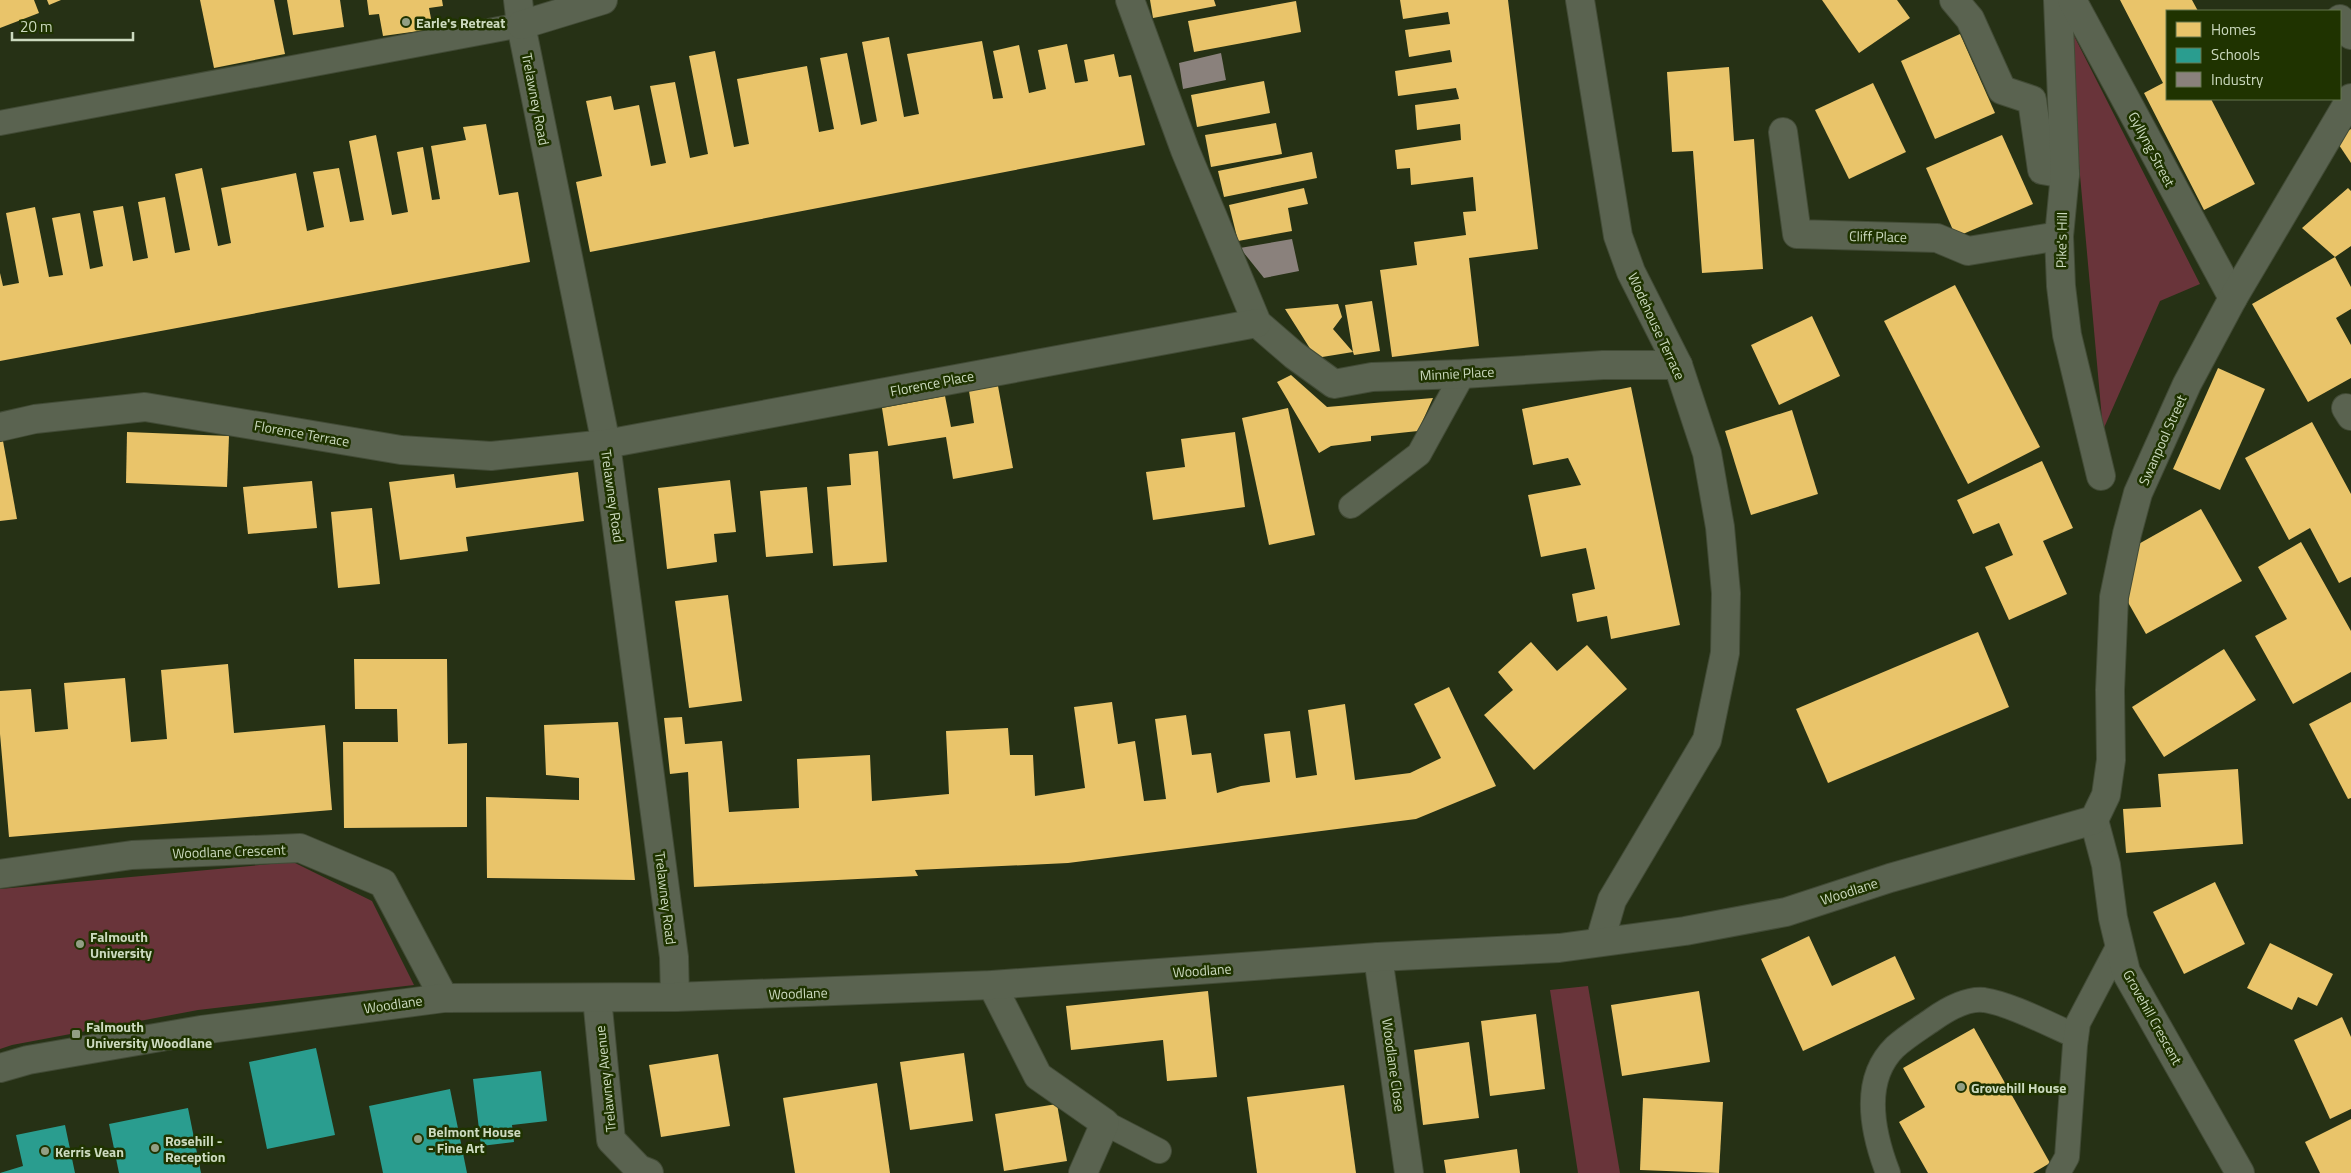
<svg xmlns="http://www.w3.org/2000/svg" width="2351" height="1173" font-family="'Titillium Web',sans-serif">
<style>
.green{fill:#69343a}
.homes{fill:#e9c46a}
.schools{fill:#2a9d8f}
.industry{fill:#8a817c}
.lines{fill:none;stroke-linecap:round;stroke-linejoin:round}
.lane-casing{stroke:#424b36;stroke-width:26}
.street-casing{stroke:#424b36;stroke-width:30}
.secondary-casing{stroke:#424b36;stroke-width:30}
.lane{stroke:#5a6350;stroke-width:24}
.street{stroke:#5a6350;stroke-width:28}
.secondary{stroke:#5a6350;stroke-width:28}
.poi-dot{fill:#929f84;stroke:#1f3300;stroke-width:2}
.labels{text-anchor:middle;dominant-baseline:central;stroke-width:5;stroke-linejoin:round;paint-order:stroke}
.poi-label{font-size:14px;font-weight:bold;fill:#ccdabf;stroke:#1f3300;text-anchor:start}
.street-label{font-size:14px;fill:#ccdabf;stroke:#1f3300}
</style>
<rect width="100%" height="100%" fill="#263115"/>
<!-- green -->
<g class="green">
<path d="M2066,20L2200,284L2160,301L2103,430Z"/>
<path d="M293,862L372,901L414,985L198,1010L12,1045L0,1049V889Z"/>
<path d="M1588,986L1620,1173H1578L1550,990Z"/>
</g>
<!-- homes -->
<g class="homes">
<path d="M0,0H34L39,13L0,28Z"/>
<path d="M47,0H61L49,5Z"/>
<path d="M200,0H274L285,54L214,68Z"/>
<path d="M287,0H340L344,27L293,35Z"/>
<path d="M367,0H442L443,6L429,8L433,29L383,36L379,14L369,15Z"/>
<path d="M1150,0H1214L1216,6L1153,18Z"/>
<path d="M1400,0H1508L1538,249L1469,258L1479,346L1392,357L1380,270L1417,265L1414,242L1466,235L1463,212L1476,211L1473,177L1411,185L1410,168L1397,169L1395,150L1461,140L1460,124L1417,130L1415,105L1459,99L1456,88L1398,96L1395,71L1452,62L1450,50L1409,57L1405,30L1450,24L1448,12L1403,19Z"/>
<path d="M1822,0H1897L1910,18L1859,53Z"/>
<path d="M2120,0H2192L2198,11H2167V99H2211L2255,184L2204,210L2144,93L2163,83Z"/>
<path d="M1296,1L1301,32L1194,52L1188,21Z"/>
<path d="M1960,34L1995,113L1935,139L1901,61Z"/>
<path d="M889,37L904,117L919,114L907,54L982,41L993,99L1003,98L993,51L1019,45L1029,93L1046,89L1038,50L1067,44L1075,83L1088,81L1084,60L1114,54L1119,77L1131,75L1145,145L590,252L576,182L602,176L586,101L611,96L614,110L639,105L651,166L666,163L650,86L675,82L690,158L708,154L689,56L715,51L734,147L749,144L737,79L807,66L819,132L834,129L820,58L847,53L861,125L877,121L862,42Z"/>
<path d="M1729,67L1734,141L1754,139L1763,269L1702,273L1693,151L1672,152L1667,72Z"/>
<path d="M1264,81L1270,113L1197,127L1191,95Z"/>
<path d="M1873,83L1906,152L1849,179L1815,110Z"/>
<path d="M1276,123L1282,154L1211,167L1205,135Z"/>
<path d="M486,124L499,195L518,192L530,262L0,361V273L3,286L19,283L6,213L35,207L49,277L63,275L52,218L80,213L90,269L103,266L93,211L123,206L133,261L148,258L138,202L165,197L175,253L190,250L175,174L202,168L218,246L231,243L221,188L296,173L307,231L324,227L313,172L339,168L350,222L364,220L349,141L376,135L392,215L408,212L397,152L423,147L432,200L440,199L431,146L466,140L463,127Z"/>
<path d="M2351,129V163L2335,139Z"/>
<path d="M2002,135L2033,204L1956,237L1926,168Z"/>
<path d="M1312,152L1317,178L1224,197L1218,171Z"/>
<path d="M1304,188L1308,204L1288,208L1292,231L1238,241L1229,205Z"/>
<path d="M2348,188L2351,191V246L2335,257L2351,287V309L2336,318L2351,345V378L2308,402L2252,304L2335,257L2302,228Z"/>
<path d="M1955,285L2040,447L1968,484L1884,321Z"/>
<path d="M1372,301L1380,351L1354,355L1353,352L1316,358L1285,309L1338,304L1342,317L1333,329L1353,352L1345,305Z"/>
<path d="M1812,316L1840,376L1779,405L1751,345Z"/>
<path d="M2218,368L2265,389L2220,490L2173,469Z"/>
<path d="M1291,375L1327,407L1433,398L1418,431L1371,436V441L1331,446L1319,453L1277,382Z"/>
<path d="M998,386L1013,468L953,479L946,437L888,446L882,408L945,396L951,427L974,423L969,391Z"/>
<path d="M1631,387L1680,625L1611,639L1607,616L1577,622L1572,594L1595,589L1586,548L1541,557L1528,495L1581,485L1568,458L1533,465L1522,409Z"/>
<path d="M1288,408L1315,535L1269,545L1242,418Z"/>
<path d="M1792,410L1818,494L1751,515L1725,431Z"/>
<path d="M2312,422L2351,494V577L2339,583L2310,528L2289,540L2245,458Z"/>
<path d="M127,432L229,436L227,487L126,483Z"/>
<path d="M1235,432L1245,507L1153,520L1146,472L1185,467L1181,439Z"/>
<path d="M3,441L17,519L0,521V442Z"/>
<path d="M878,451L887,562L833,566L827,487L851,485L849,454Z"/>
<path d="M2042,461L2073,528L2043,541L2067,594L2009,620L1985,567L2013,555L1999,523L1973,534L1957,500Z"/>
<path d="M578,472L584,521L466,537L468,551L400,560L389,482L454,474L456,488Z"/>
<path d="M730,480L736,532L714,534L717,562L667,569L658,488Z"/>
<path d="M312,481L317,528L248,534L243,487Z"/>
<path d="M807,487L813,553L766,557L760,491Z"/>
<path d="M372,508L380,584L338,588L331,512Z"/>
<path d="M2201,509L2242,581L2146,634L2121,590L2135,546Z"/>
<path d="M2301,542L2351,631V672L2293,704L2255,636L2287,619L2258,567Z"/>
<path d="M728,595L742,701L689,708L675,601Z"/>
<path d="M1978,632L2009,707L1828,783L1796,709Z"/>
<path d="M1531,642L1557,671L1587,645L1627,689L1534,770L1484,715L1513,690L1498,672Z"/>
<path d="M2224,649L2256,700L2164,757L2132,707Z"/>
<path d="M354,659H447L448,744L467,743V827L344,828L343,742H398L397,709H355Z"/>
<path d="M228,664L234,733L325,725L332,810L9,837L0,734V691L31,689L35,732L68,729L64,683L125,678L131,742L167,739L161,670Z"/>
<path d="M1449,687L1496,786L1416,819L1068,863L915,870L918,876L694,887L688,772L670,774L664,718L682,717L685,744L722,741L729,812L799,808L797,759L870,755L872,801L949,794L946,731L1008,728L1010,755H1033L1035,796L1085,788L1074,707L1112,702L1118,744L1135,741L1144,801L1166,799L1155,719L1186,715L1192,755L1211,753L1217,793L1241,786L1270,782L1264,734L1290,731L1296,778L1317,775L1308,710L1345,704L1355,780L1410,773L1441,758L1414,704Z"/>
<path d="M2351,702V798L2348,799L2309,724Z"/>
<path d="M618,722L635,880L487,878L486,797L579,800V778L546,775L544,725Z"/>
<path d="M2238,769L2243,844L2126,853L2123,809L2161,807L2158,774Z"/>
<path d="M2215,882L2245,944L2184,974L2153,912Z"/>
<path d="M1809,936L1832,986L1895,956L1915,999L1803,1051L1761,959Z"/>
<path d="M2270,943L2333,974L2317,1006L2298,997L2292,1010L2247,988Z"/>
<path d="M1208,991L1217,1077L1167,1081L1163,1040L1071,1050L1066,1006Z"/>
<path d="M1699,991L1710,1062L1622,1076L1611,1005Z"/>
<path d="M1536,1014L1545,1089L1490,1096L1481,1021Z"/>
<path d="M2342,1017L2351,1037V1109L2330,1119L2294,1040Z"/>
<path d="M1974,1028L2050,1163L2033,1173H1928L1899,1122L1925,1107L1903,1068Z"/>
<path d="M1469,1042L1479,1118L1423,1125L1414,1050Z"/>
<path d="M964,1053L973,1121L910,1130L900,1062Z"/>
<path d="M718,1054L730,1126L661,1137L649,1065Z"/>
<path d="M877,1083L890,1173H795L783,1098Z"/>
<path d="M1344,1085L1356,1173H1257L1247,1097Z"/>
<path d="M1643,1098L1723,1102L1719,1173L1640,1170Z"/>
<path d="M1057,1104L1067,1161L1004,1171L995,1114Z"/>
<path d="M2351,1119V1173H2320L2305,1142Z"/>
<path d="M1517,1149L1520,1173H1446L1444,1160Z"/>
</g>
<!-- schools -->
<g class="schools">
<path d="M316,1048L335,1135L267,1149L249,1062Z"/>
<path d="M541,1071L547,1121L512,1125L514,1142L481,1146L473,1079Z"/>
<path d="M450,1089L467,1173H383L369,1106Z"/>
<path d="M188,1108L201,1173H119L109,1124Z"/>
<path d="M65,1125L75,1173H0L23,1166L16,1135Z"/>
</g>
<!-- industry -->
<g class="industry">
<path d="M1221,53L1226,80L1183,89L1179,63Z"/>
<path d="M1292,239L1299,271L1264,278L1240,248Z"/>
</g>
<g class="lines">
<!-- lane casing -->
<g class="lane-casing">
<g id="lane">
<path d="M0,123L521,25"/>
<path d="M1351,506L1419,454L1463,374"/>
<path d="M1105,1123L1159,1151"/>
<path d="M1888,1173C1873,1134 1860,1081 1895,1047C1906,1037 1919,1029 1932,1020C1946,1010 1966,998 1984,1000C2011,1004 2050,1025 2076,1036"/>
<path d="M2058,1173L2067,1157L2075,1045L2078,1023L2119,945"/>
</g>
</g>
<!-- street casing -->
<g class="street-casing">
<g id="street">
<path d="M518,0L521,25L606,444L674,957L675,997"/>
<path d="M1130,0L1185,150L1257,323L1294,355L1334,384L1372,377L1463,374L1603,365H1678"/>
<path d="M1580,0L1618,236L1631,272L1678,365L1707,453L1720,527L1726,593L1725,653L1707,740L1612,900L1600,941"/>
<path d="M1954,0L1970,19L2002,90L2032,100L2042,170L2065,174"/>
<path d="M2058,0L2065,174L2059,236L2061,286L2067,335L2101,476"/>
<path d="M2072,0L2233,298"/>
<path d="M2340,19L2351,35"/>
<path d="M521,25L603,0"/>
<path d="M1783,132L1797,234L1937,238L1968,251L2059,236"/>
<path d="M2346,408L2351,416"/>
<path d="M0,427L35,419L145,407L401,450L491,456L606,444L1257,323"/>
<path d="M2094,820L2106,865L2113,918L2126,972L2240,1173"/>
<path d="M0,874L132,855L300,848L383,883L444,998"/>
<path d="M1378,957L1409,1173"/>
<path d="M992,985L1038,1076L1105,1123L1083,1173"/>
<path d="M597,998L611,1140L639,1169L649,1173"/>
</g>
</g>
<!-- secondary casing -->
<g class="secondary-casing">
<path id="secondary" d="M0,1068L28,1060L201,1030L444,998L675,997L992,985L1378,957L1559,948L1685,931L1786,912L1890,878L2094,820L2106,795L2111,760L2110,690L2114,597L2127,534L2138,493L2187,384L2233,298L2351,98"/>
</g>
<!-- lane -->
<use href="#lane" class="lane"/>
<!-- street -->
<use href="#street" class="street"/>
<!-- secondary -->
<use href="#secondary" class="secondary"/>
</g>
<!-- markers -->
<g class="poi-dot">
<circle cx="406" cy="22" r="5"/>
<circle cx="80" cy="944" r="5"/>
<rect x="71" y="1029" width="10" height="10" rx="2.5"/>
<circle cx="1961" cy="1087" r="5"/>
<circle cx="418" cy="1139" r="5"/>
<circle cx="155" cy="1148" r="5"/>
<circle cx="45" cy="1151" r="5"/>
</g>
<g class="labels">
<!-- poi labels -->
<g class="poi-label">
<text x="416" y="22">Earle's Retreat</text>
<text x="90" y="936">Falmouth<tspan x="90" dy="16">University</tspan></text>
<text x="86" y="1026">Falmouth<tspan x="86" dy="16">University Woodlane</tspan></text>
<text x="1971" y="1087">Grovehill House</text>
<text x="428" y="1131">Belmont House<tspan x="428" dy="16">- Fine Art</tspan></text>
<text x="165" y="1140">Rosehill -<tspan x="165" dy="16">Reception</tspan></text>
<text x="55" y="1151">Kerris Vean</text>
</g>
<!-- street labels -->
<g class="street-label">
<text transform="translate(536 99) rotate(79)">Trelawney Road</text>
<text transform="translate(2152 149) rotate(62)">Gyllyng Street</text>
<text transform="translate(1878 236) rotate(1)">Cliff Place</text>
<text transform="translate(2061 240) rotate(-89)">Pike's Hill</text>
<text transform="translate(1657 326) rotate(65)">Wodehouse Terrace</text>
<text transform="translate(1457 373) rotate(-3)">Minnie Place</text>
<text transform="translate(932 383) rotate(-11)">Florence Place</text>
<text transform="translate(302 433) rotate(10)">Florence Terrace</text>
<text transform="translate(2162 440) rotate(-66)">Swanpool Street</text>
<text transform="translate(613 496) rotate(82)">Trelawney Road</text>
<text transform="translate(229 851) rotate(-2)">Woodlane Crescent</text>
<text transform="translate(1849 891) rotate(-18)">Woodlane</text>
<text transform="translate(666 898) rotate(83)">Trelawney Road</text>
<text transform="translate(1202 970) rotate(-4)">Woodlane</text>
<text transform="translate(798 993) rotate(-2)">Woodlane</text>
<text transform="translate(393 1004) rotate(-8)">Woodlane</text>
<text transform="translate(2153 1017) rotate(61)">Grovehill Crescent</text>
<text transform="translate(1394 1065) rotate(82)">Woodlane Close</text>
<text transform="translate(605 1079) rotate(-96)">Trelawney Avenue</text>
</g>
</g>
<!-- legend -->
<rect x="2166" y="10" width="175" height="90" fill="#1f3300" stroke="#64764c"/>
<rect x="2176" y="22" width="25" height="15" fill="#e9c46a" stroke="#64764c"/>
<text x="2211" y="35" font-size="15" fill="#ccdabf">Homes</text>
<rect x="2176" y="48" width="25" height="15" fill="#2a9d8f" stroke="#64764c"/>
<text x="2211" y="60" font-size="15" fill="#ccdabf">Schools</text>
<rect x="2176" y="72" width="25" height="15" fill="#8a817c" stroke="#64764c"/>
<text x="2211" y="85" font-size="15" fill="#ccdabf">Industry</text>
<!-- scale -->
<path d="M12 32v8h121v-8" fill="none" stroke="#ccdabf" stroke-width="2.5"/>
<text x="20" y="32" font-size="15" fill="#ccdabf" stroke="#1f3300" stroke-width="4" paint-order="stroke">20 m</text>
</svg>
